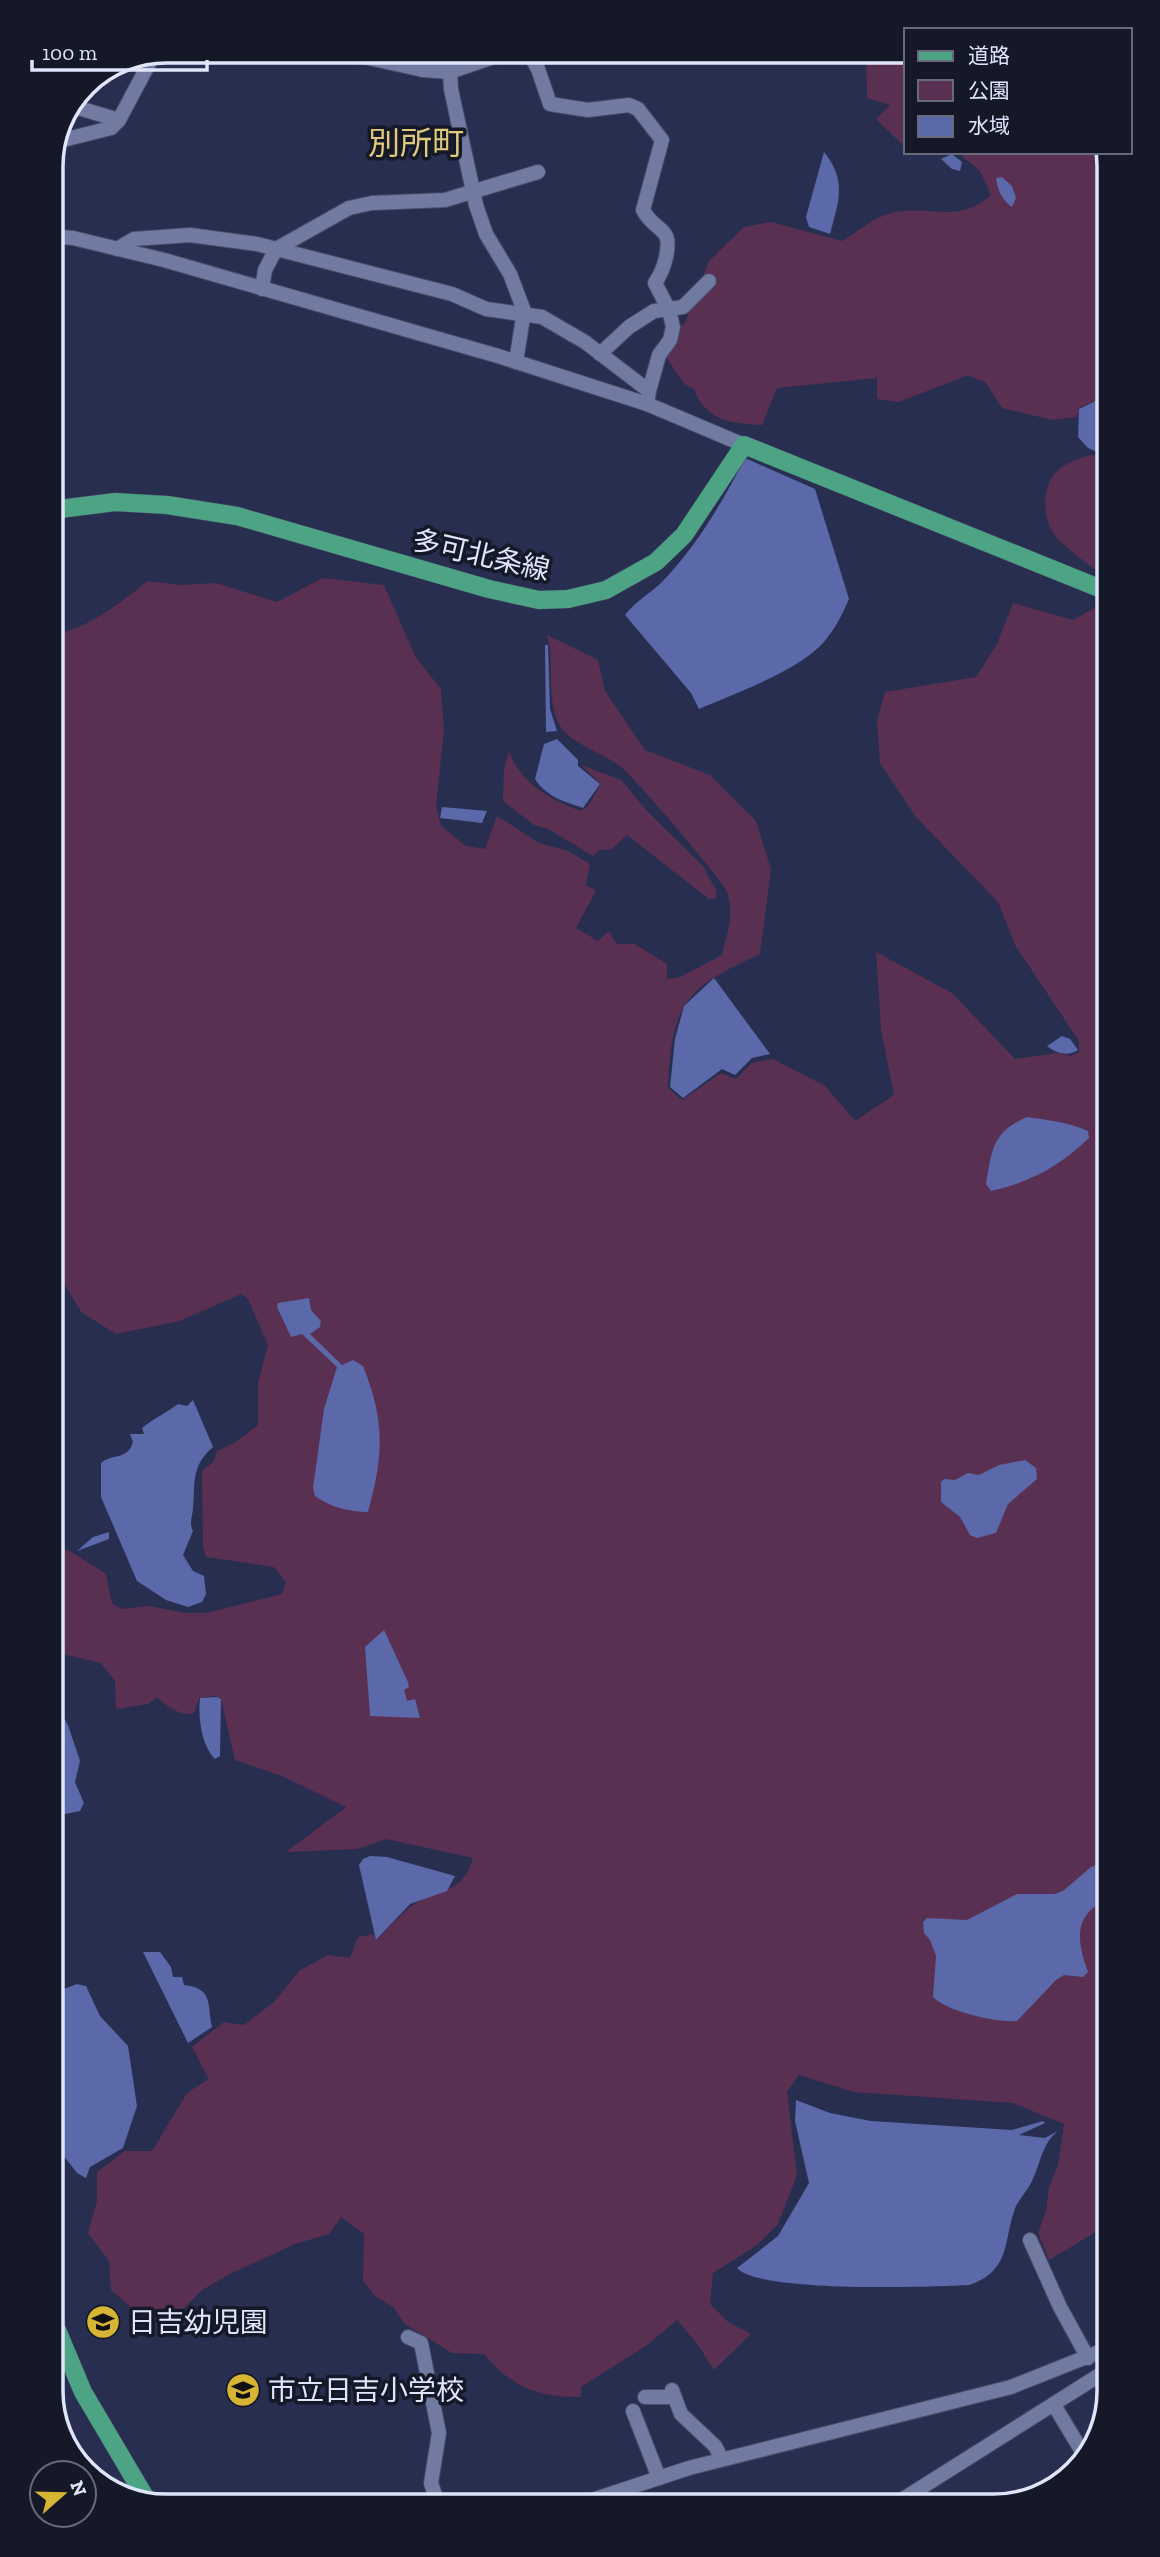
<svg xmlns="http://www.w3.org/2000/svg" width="1160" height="2557" font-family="'Zilla Slab','Noto Sans JP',serif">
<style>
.green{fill:#593052}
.water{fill:#5b68a9}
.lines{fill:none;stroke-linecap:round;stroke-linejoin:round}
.minor-casing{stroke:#474b68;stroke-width:16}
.major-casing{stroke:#474b68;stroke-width:19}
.minor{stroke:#717aa1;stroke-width:14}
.major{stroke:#4ca484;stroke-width:18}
.labels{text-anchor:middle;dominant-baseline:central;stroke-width:7;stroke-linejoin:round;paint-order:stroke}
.street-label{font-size:28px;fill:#dfe5fb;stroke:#151827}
.poi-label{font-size:28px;fill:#dfe5fb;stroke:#151827;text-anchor:start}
.quarter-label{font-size:32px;fill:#dfc97c;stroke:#151827}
.rim{fill:none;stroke:#dfe5fb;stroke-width:3.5}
</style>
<rect width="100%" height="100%" fill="#272e50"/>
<!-- green -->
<g class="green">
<path d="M866,51H906V144L901,143L876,119L890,105L867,98Z"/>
<path d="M957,152H1103L1104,397L1079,408L1077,417L1052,420L1002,408L986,383L968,375L899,402L877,399V378L777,388L762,425C731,423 707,422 694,389L684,384L663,352L669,333L685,323L709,261L744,227L771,222L842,241C855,233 870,221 885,215C924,201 957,227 991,195L980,171Z"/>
<path d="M1091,455L1104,456V577C1089,564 1071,553 1057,538C1042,522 1041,488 1056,472C1065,463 1079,459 1091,455Z"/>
<path d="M323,578L384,585L415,656L441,689L444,731L436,805L441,826L466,846L485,849L497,816L539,843L568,851L590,864L586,885L596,890L576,928L598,941L609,931L617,944H635L667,964V979L680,977L722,955C727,933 735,914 727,892C723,880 633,776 620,766C606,755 570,742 562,729C544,702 556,664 547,635L598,660L605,691L645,750L710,775L756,821L771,869L760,954C683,989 672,1004 668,1088L682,1100L721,1073L736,1079L752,1063L773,1059L825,1086L855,1121L894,1095L881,1029L876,952L952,993L1015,1059L1058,1053L1071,1056L1079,1052V1041L1015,945L998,902L916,817L880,763L877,721L885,692L976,677L997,644L1013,603L1073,620L1104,603L1109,2217L1104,2227L1049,2260L1038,2233L1046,2211L1049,2187L1058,2165L1064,2124L1013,2103L854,2092L799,2075L787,2092L797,2175L778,2224L757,2245L713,2273L710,2304L728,2322L751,2334L714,2370L698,2345L677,2320L646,2346L581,2387V2397C539,2398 511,2387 484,2354L452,2353L405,2324L393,2307L376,2297L363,2281L364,2234L341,2217L329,2234L295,2244L230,2274L202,2290L180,2312L161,2320L139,2314L111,2290L109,2261L88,2233L97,2201V2172L125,2151H152L187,2093L209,2079L192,2047L224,2022L244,2025L274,2002L299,1971L328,1955L350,1958L358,1937L374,1934L377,1940C388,1929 399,1915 412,1906C438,1887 462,1897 473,1858L386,1839L357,1849L286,1852L346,1807L282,1776L235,1760L221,1699L216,1696L199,1698L194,1713C180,1717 167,1706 157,1697L148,1704L116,1709L115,1681L101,1663L55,1652V1556L67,1549L106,1574L112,1604L122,1609L150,1606L185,1613H206L282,1594L286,1582L274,1567L206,1557L203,1546L202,1471L214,1461L217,1451L234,1443L258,1425V1383L268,1345L248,1299L241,1294L180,1321L116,1334L81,1312L54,1265L52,635C90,628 118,604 148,581L180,585L216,583L277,602Z"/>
<path d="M509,751C522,785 549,798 580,811L588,806L601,784L581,765L621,780L648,812L703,866L716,890V898L709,899L627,835L612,849L599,850L593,856L548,829L534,825L503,801L504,769Z"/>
</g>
<!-- water -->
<g class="water">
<path d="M824,152C847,180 839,201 830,234L809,227L806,217Z"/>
<path d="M952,154L962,162L960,171L952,169L941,159Z"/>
<path d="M1002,177L1012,186L1016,198L1012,207C1002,201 997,188 996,178Z"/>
<path d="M1104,397V455L1088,448L1078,437L1079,409Z"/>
<path d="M745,458L815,489L849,599C842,615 835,629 824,642C797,672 735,693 699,709L691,693L625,615C635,602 649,594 661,583C696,547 722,503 745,458Z"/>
<path d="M545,645H548L550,709L557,731L546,732Z"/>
<path d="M557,739L578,760V766L600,784L583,808C565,802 545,796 535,779L544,744Z"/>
<path d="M442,807L487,811L482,823L440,818Z"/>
<path d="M714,978L770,1054L752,1058L735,1075L722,1069L683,1098L670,1087L675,1039L684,1006Z"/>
<path d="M1062,1036L1070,1039L1078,1050C1068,1057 1055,1053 1047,1046Z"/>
<path d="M1027,1117C1048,1120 1068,1122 1088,1131L1089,1138C1060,1166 1031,1182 991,1191L986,1184C992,1150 992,1132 1027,1117Z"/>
<path d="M309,1298L311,1310L321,1321L320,1327L310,1334L342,1365L353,1360L363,1366C385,1421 384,1455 368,1512C350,1512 330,1507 315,1496L313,1488L324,1409L337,1367L302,1334L291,1337L277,1307L278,1303Z"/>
<path d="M193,1400L213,1447C191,1466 195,1482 193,1509C192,1518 189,1523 193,1531L183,1555L193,1571L204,1576L206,1594L202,1602L188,1607L166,1600L137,1581L101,1497V1463C112,1453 127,1461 133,1442L130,1434H144L142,1428C153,1419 166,1413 178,1404L187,1406Z"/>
<path d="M1025,1460L1036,1468L1037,1479L1008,1504L996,1533L977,1538L970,1535L960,1517L941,1502V1482L944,1479L955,1480L968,1473L979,1475L999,1465Z"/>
<path d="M109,1532V1539L77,1551L93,1537Z"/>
<path d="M384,1630L408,1682L409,1687L404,1690L407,1701L415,1699L420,1718L370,1716L365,1647Z"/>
<path d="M217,1697L221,1699L220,1756L215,1759C201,1745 198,1717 200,1698Z"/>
<path d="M55,1702L68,1725L80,1761L75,1782L84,1803L80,1811L55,1816Z"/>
<path d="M370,1856L387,1857L455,1876L447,1891L410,1904L376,1940L359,1865L363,1859Z"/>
<path d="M1108,1862V1899C1072,1915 1077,1942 1088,1972L1083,1977L1064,1975L1056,1980L1017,2021C999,2023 947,2012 933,1997L936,1956L930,1940L924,1933L923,1922L927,1918L967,1920L1017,1894H1055L1063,1891L1091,1867Z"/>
<path d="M143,1952H160L171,1967L173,1977H182L184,1985C214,1988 207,2006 212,2027L188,2043Z"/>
<path d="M77,1984L86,1986L100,2016L128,2046L137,2106L123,2148L90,2167L86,2178L77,2173L56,2146V1992Z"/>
<path d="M796,2100L830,2113L871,2121L1012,2130L1043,2121L1045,2123L1019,2135L1045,2138L1058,2131C1041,2144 1041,2164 1031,2183C1027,2191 1020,2198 1016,2206C1003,2239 1012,2271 969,2285C930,2287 759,2293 737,2268L778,2236L809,2183L795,2121Z"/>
</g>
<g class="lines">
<!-- minor casing -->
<g class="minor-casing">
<g id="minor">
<path d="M337,51L423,70L450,72L511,51"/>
<path d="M412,51L423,70"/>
<path d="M449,51L451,89L476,205L486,234L510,274L524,311L516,362"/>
<path d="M528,51L538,69L550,104L588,110L629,105L638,109L662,140L643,210C656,234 673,225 666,257C664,267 661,274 655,283L669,310L673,327L670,340L659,355L649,391"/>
<path d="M75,107L119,120"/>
<path d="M59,141L111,128L119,120L153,56"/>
<path d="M51,236L73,238L164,260L498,356L647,404L744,445"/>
<path d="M117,249L134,239L190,235L257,244L452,294L486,309L542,317L585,342L649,391L647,404"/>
<path d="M262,289L265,270L276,249L349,208L372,203L445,200L538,172"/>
<path d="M600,354L629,327L654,311L683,307L709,281"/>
<path d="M1030,2240L1060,2307L1088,2358"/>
<path d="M408,2337L421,2343L439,2433L431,2483L438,2504"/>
<path d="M672,2390L681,2414L715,2446L722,2459"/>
<path d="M645,2397H674"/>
<path d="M1054,2405L1086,2458"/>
<path d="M633,2411L659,2478"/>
<path d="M900,2501L1109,2369"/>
<path d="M583,2503L689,2468L1011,2387L1109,2348"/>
</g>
</g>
<!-- major casing -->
<g class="major-casing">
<g id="major">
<path d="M52,510L115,502L167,505L237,516L489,589L539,600L568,599L606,590L656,562L684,535L744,445L1104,590"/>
<path d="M57,2330L83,2392L148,2502"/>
</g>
</g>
<!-- minor -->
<use href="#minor" class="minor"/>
<!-- major -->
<use href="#major" class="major"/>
</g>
<!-- icons -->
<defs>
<g id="school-disc" transform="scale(1.75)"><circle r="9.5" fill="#d6b534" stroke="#151827"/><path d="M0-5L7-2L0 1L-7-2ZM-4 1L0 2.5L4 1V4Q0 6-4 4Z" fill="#111"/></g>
</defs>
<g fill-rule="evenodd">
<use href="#school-disc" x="103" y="2322"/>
<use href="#school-disc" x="243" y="2390"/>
</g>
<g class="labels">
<!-- street labels -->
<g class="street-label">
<text transform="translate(481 555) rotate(13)">多可北条線</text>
</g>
<!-- poi labels -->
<g class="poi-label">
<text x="128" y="2322">日吉幼児園</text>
<text x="268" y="2390">市立日吉小学校</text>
</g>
<!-- quarter labels -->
<g class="quarter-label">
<text x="416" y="143">別所町</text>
</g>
</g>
<!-- crop -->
<path d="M0 0H1160V2557H0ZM166 63H994A103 103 0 0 1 1097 166V2391A103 103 0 0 1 994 2494H166A103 103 0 0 1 63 2391V166A103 103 0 0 1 166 63Z" fill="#151827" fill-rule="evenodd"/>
<path class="rim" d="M166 63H994A103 103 0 0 1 1097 166V2391A103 103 0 0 1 994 2494H166A103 103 0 0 1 63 2391V166A103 103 0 0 1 166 63Z"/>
<!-- legend -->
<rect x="904" y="28" width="228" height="126" fill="#151827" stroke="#666a7c" stroke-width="2"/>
<rect x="918" y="51" width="35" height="10" fill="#4ca484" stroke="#666a7c" stroke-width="2"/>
<text x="968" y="63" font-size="21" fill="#dfe5fb">道路</text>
<rect x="918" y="80" width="35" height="21" fill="#593052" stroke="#666a7c" stroke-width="2"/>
<text x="968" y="98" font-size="21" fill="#dfe5fb">公園</text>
<rect x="918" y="116" width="35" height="21" fill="#5b68a9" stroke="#666a7c" stroke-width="2"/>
<text x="968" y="133" font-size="21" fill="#dfe5fb">水域</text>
<!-- north arrow -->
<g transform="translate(63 2494) rotate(70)"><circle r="33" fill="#151827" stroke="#666a7c" stroke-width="2"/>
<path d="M0-5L12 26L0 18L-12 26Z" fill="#d6b534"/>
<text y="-10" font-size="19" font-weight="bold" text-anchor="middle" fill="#dfe5fb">N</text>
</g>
<!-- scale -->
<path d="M32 60v10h175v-10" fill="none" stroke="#dfe5fb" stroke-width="3.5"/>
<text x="42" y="60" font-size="21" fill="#dfe5fb" stroke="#151827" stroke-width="5" paint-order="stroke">100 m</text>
</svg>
